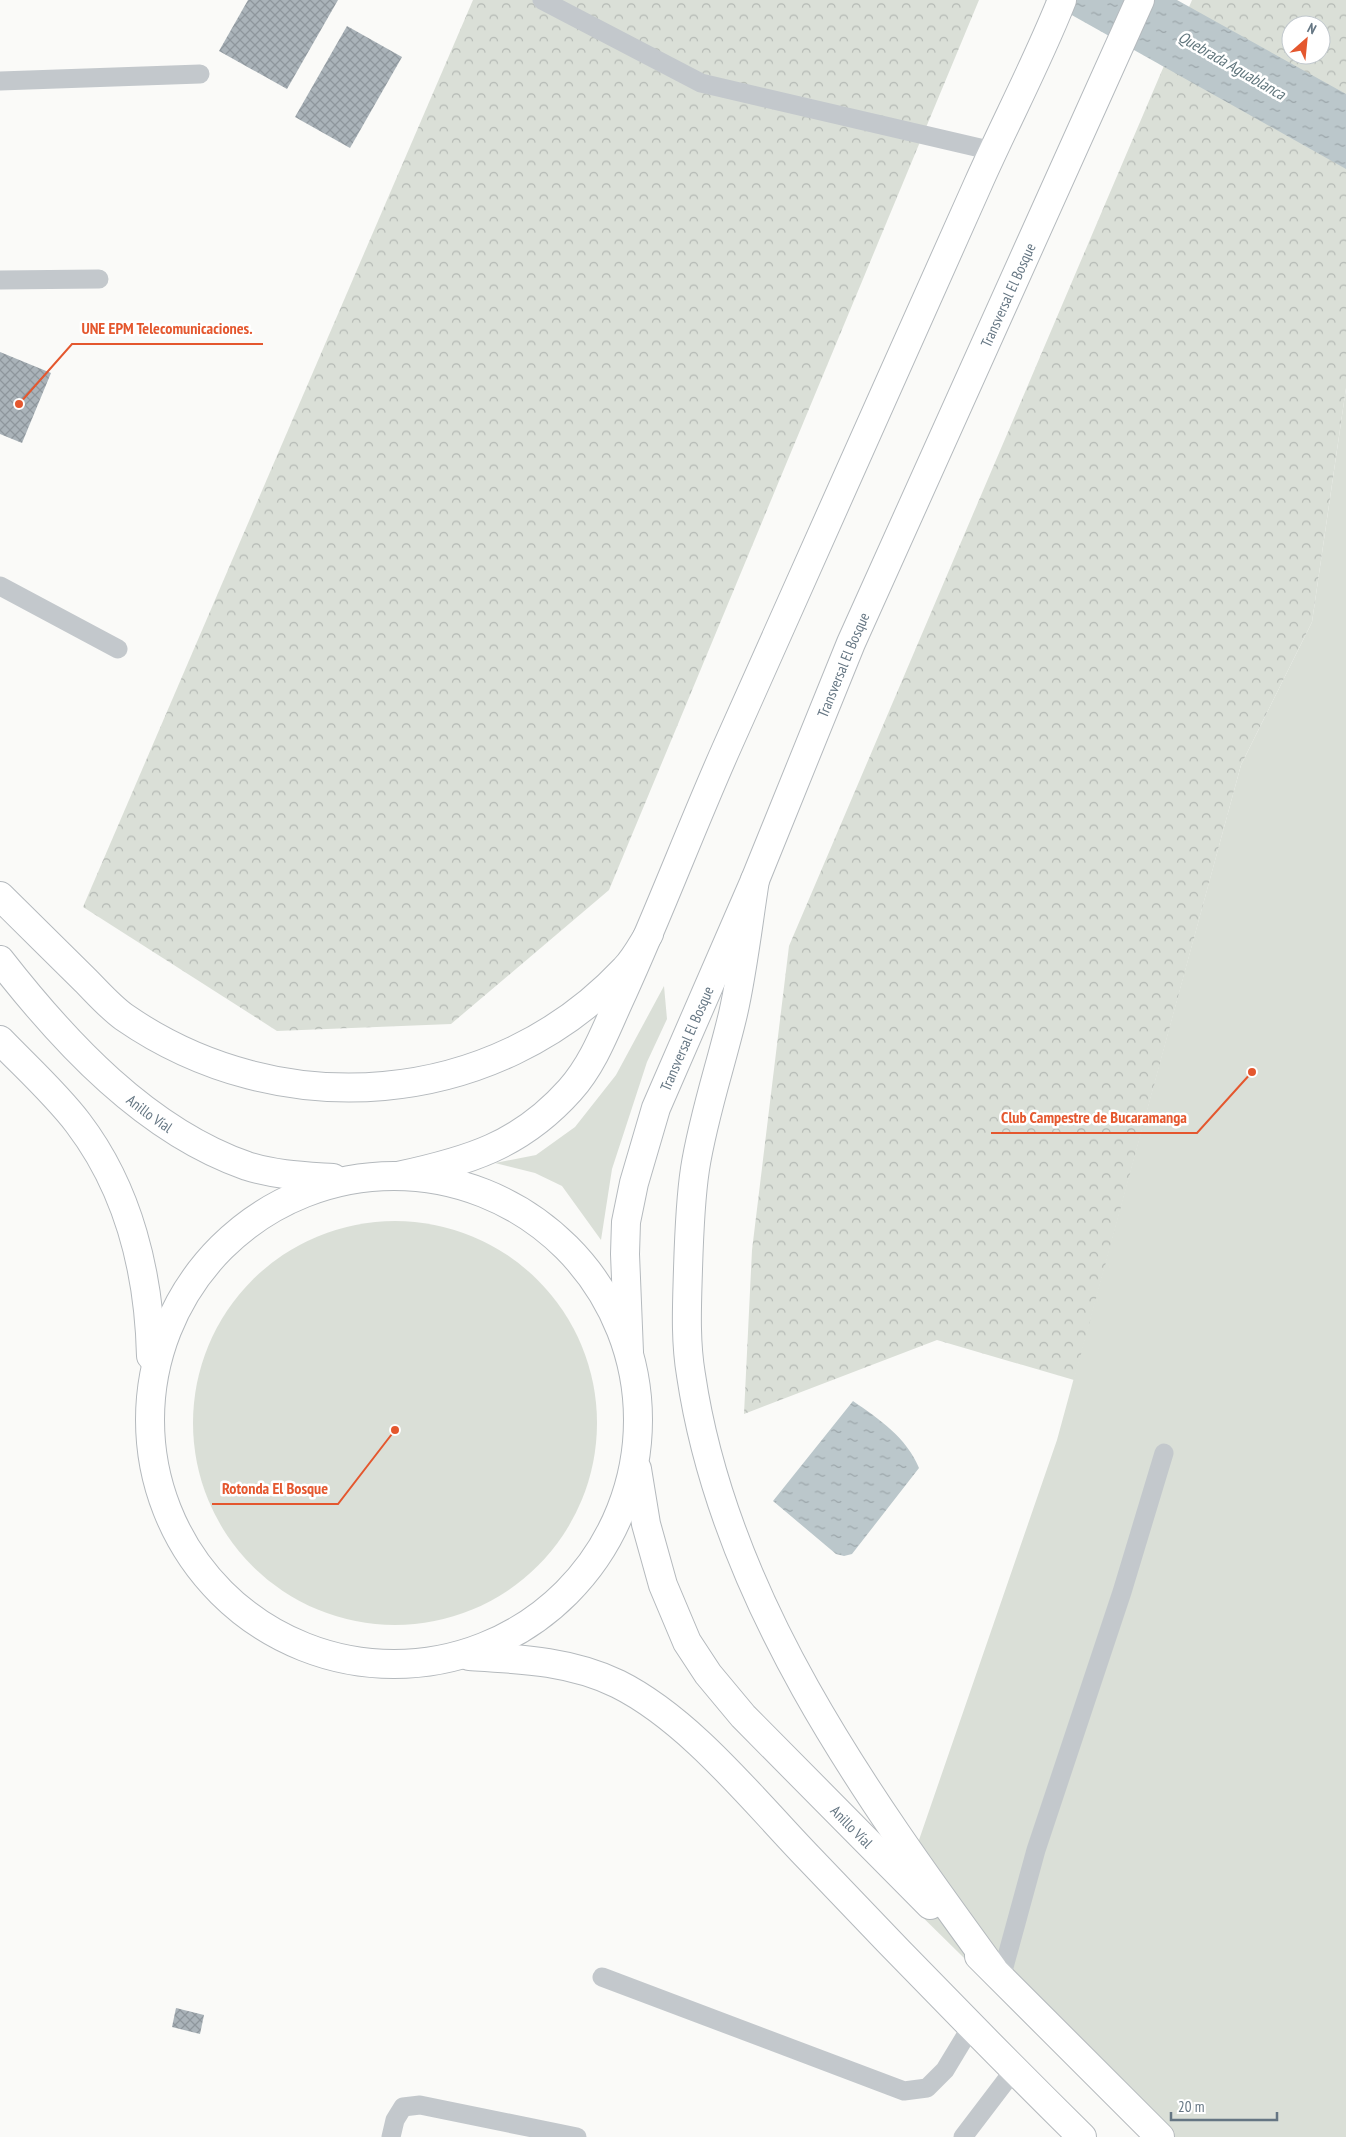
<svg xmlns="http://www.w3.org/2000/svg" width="1346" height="2137" font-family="'PT Sans Narrow',sans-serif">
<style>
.green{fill:#dadfd7}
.forest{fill:url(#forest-crowns);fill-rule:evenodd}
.water{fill:url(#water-ripples)}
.building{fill:url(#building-cross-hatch)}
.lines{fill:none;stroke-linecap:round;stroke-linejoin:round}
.primary-casing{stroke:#b5babe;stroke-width:30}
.trunk-casing{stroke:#b4b9bd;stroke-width:30}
.service{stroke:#c3c8cc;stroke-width:19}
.primary{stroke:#fff;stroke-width:28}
.trunk{stroke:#fff;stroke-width:28}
.labels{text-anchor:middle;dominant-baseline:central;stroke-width:5;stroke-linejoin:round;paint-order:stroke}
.street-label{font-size:15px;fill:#657683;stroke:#fff}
.water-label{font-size:16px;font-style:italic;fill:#60757c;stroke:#fff}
.leader{fill:none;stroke:#e4572e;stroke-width:2}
.callout-dot{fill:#e4572e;stroke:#fff;stroke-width:2}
.callout-label{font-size:16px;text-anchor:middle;font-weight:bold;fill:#e4572e;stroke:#fff;stroke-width:5;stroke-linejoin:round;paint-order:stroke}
</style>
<defs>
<pattern id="forest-crowns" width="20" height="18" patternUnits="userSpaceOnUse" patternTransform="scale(1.25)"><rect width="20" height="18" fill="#dadfd7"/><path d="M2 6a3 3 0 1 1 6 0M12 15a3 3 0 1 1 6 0" fill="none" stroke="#b4b9b4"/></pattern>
<pattern id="water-ripples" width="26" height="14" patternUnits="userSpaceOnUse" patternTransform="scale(1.25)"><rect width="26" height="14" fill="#bbc7cb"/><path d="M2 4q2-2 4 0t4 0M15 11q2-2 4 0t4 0" fill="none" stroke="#9ca6aa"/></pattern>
<pattern id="building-cross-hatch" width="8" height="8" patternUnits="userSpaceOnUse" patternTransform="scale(1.25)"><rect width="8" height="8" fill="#aab3b9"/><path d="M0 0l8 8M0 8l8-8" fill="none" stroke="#8e969c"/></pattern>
</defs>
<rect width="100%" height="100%" fill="#fafaf8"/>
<!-- green -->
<g class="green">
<path d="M1346,388V2137H1146L900,1895L1057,1440L1241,765L1312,622Z"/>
<path d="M664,986L667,1019L647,1062L612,1169L601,1240L562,1186L535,1173L495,1163L536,1155L575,1127L616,1075Z"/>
<circle cx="395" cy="1423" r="202"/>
</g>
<!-- forest -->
<g class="forest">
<path d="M473,0H979L609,890L451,1024L277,1031L83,907Z"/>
<path d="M1192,0H1346V388L1312,622L1241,765L1074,1380L937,1340L744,1414L752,1250L789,946ZM1291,25H1321V55H1291Z"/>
</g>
<!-- water -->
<g class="water">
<path d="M1045,0H1177L1346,94V169Z"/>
<path d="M853,1401C879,1419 907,1438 919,1468L852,1554L844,1556L836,1554L773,1501Z"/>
</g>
<!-- building -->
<g class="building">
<path d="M248,0H338L287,89L219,51Z"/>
<path d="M347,26L402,57L350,148L295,117Z"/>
<path d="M0,352L51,373L22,443L0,434Z"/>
<path d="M176,2008L204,2015L200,2034L172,2027Z"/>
</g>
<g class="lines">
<!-- primary casing -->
<g class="primary-casing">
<g id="primary">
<path d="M398,1176C468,1161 520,1146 570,1090C595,1062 607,1026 623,992C660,911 691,828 727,747C809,559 894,372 978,184C1005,123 1037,63 1062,0"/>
<path id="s1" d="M629,1352L625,1254L626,1222L634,1183L656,1108L755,880L851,643L1140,0"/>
</g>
</g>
<!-- trunk casing -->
<g class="trunk-casing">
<g id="trunk">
<path d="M755,880C748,924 743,970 733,1014C721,1065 703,1117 695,1169C690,1202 689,1236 688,1269C687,1304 685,1340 691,1375C724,1598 863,1791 993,1969"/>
<path d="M0,896C28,924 57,952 85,980C97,992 110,1007 124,1017C280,1125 494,1109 625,969C635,959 642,945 649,934"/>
<path id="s2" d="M0,960C64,1042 146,1131 247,1166C275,1175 304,1176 333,1178"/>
<path d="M0,1040C26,1067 56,1094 78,1123C129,1190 149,1274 151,1356"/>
<circle cx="394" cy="1420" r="244"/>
<path id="s3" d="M637,1469L646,1524L663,1585L687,1642L708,1674L743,1716L930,1905"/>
<path d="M469,1656C520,1659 571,1661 618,1684C690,1720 753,1800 808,1857C898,1952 989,2045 1082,2137"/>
<path d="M979,1956L1160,2137"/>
</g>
</g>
<!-- service -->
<g class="service">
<path d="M542,0L701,83L993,151"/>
<path d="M0,81L200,74"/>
<path d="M0,280L99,279"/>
<path d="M0,586L118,649"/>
<path d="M602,1977L904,2091L927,2088L945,2070L971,2027"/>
<path d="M1001,1978L1036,1850L1122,1592L1164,1453"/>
<path d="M391,2137L395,2120L403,2107L420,2105L577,2137"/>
<path d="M963,2137L1014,2070"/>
</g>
<!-- primary -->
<use href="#primary" class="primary"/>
<!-- trunk -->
<use href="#trunk" class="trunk"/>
</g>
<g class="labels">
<!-- street labels -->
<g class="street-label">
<text stroke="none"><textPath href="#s1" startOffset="1134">Transversal El Bosque</textPath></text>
<text stroke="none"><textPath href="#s1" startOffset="729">Transversal El Bosque</textPath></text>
<text stroke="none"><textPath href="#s1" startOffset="324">Transversal El Bosque</textPath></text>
<text stroke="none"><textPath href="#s2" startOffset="215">Anillo Víal</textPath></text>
<text stroke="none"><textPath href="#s3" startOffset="429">Anillo Víal</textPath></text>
</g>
<!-- water labels -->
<g class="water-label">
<text transform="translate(1232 65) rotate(30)">Quebrada Aguablanca</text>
</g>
</g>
<!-- callouts -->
<path class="leader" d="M19 404L72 344H263M1252 1072L1197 1133H991M395 1430L338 1504H212"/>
<g class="callout-dot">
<circle cx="19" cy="404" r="5"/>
<circle cx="1252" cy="1072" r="5"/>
<circle cx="395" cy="1430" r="5"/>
</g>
<g class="callout-label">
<text x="167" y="334">UNE EPM Telecomunicaciones.</text>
<text x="1094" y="1123">Club Campestre de Bucaramanga</text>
<text x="275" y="1494">Rotonda El Bosque</text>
</g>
<!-- north arrow -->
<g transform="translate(1306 40) rotate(27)"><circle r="24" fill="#ffffff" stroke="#c1c8cd"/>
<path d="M0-4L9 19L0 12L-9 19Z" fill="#e4572e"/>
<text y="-8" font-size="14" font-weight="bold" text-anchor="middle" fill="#657683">N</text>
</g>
<!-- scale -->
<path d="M1171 2112v8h106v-8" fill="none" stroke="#657683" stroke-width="2.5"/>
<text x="1178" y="2112" font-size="15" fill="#657683" stroke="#ffffff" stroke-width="4" paint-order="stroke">20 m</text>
</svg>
